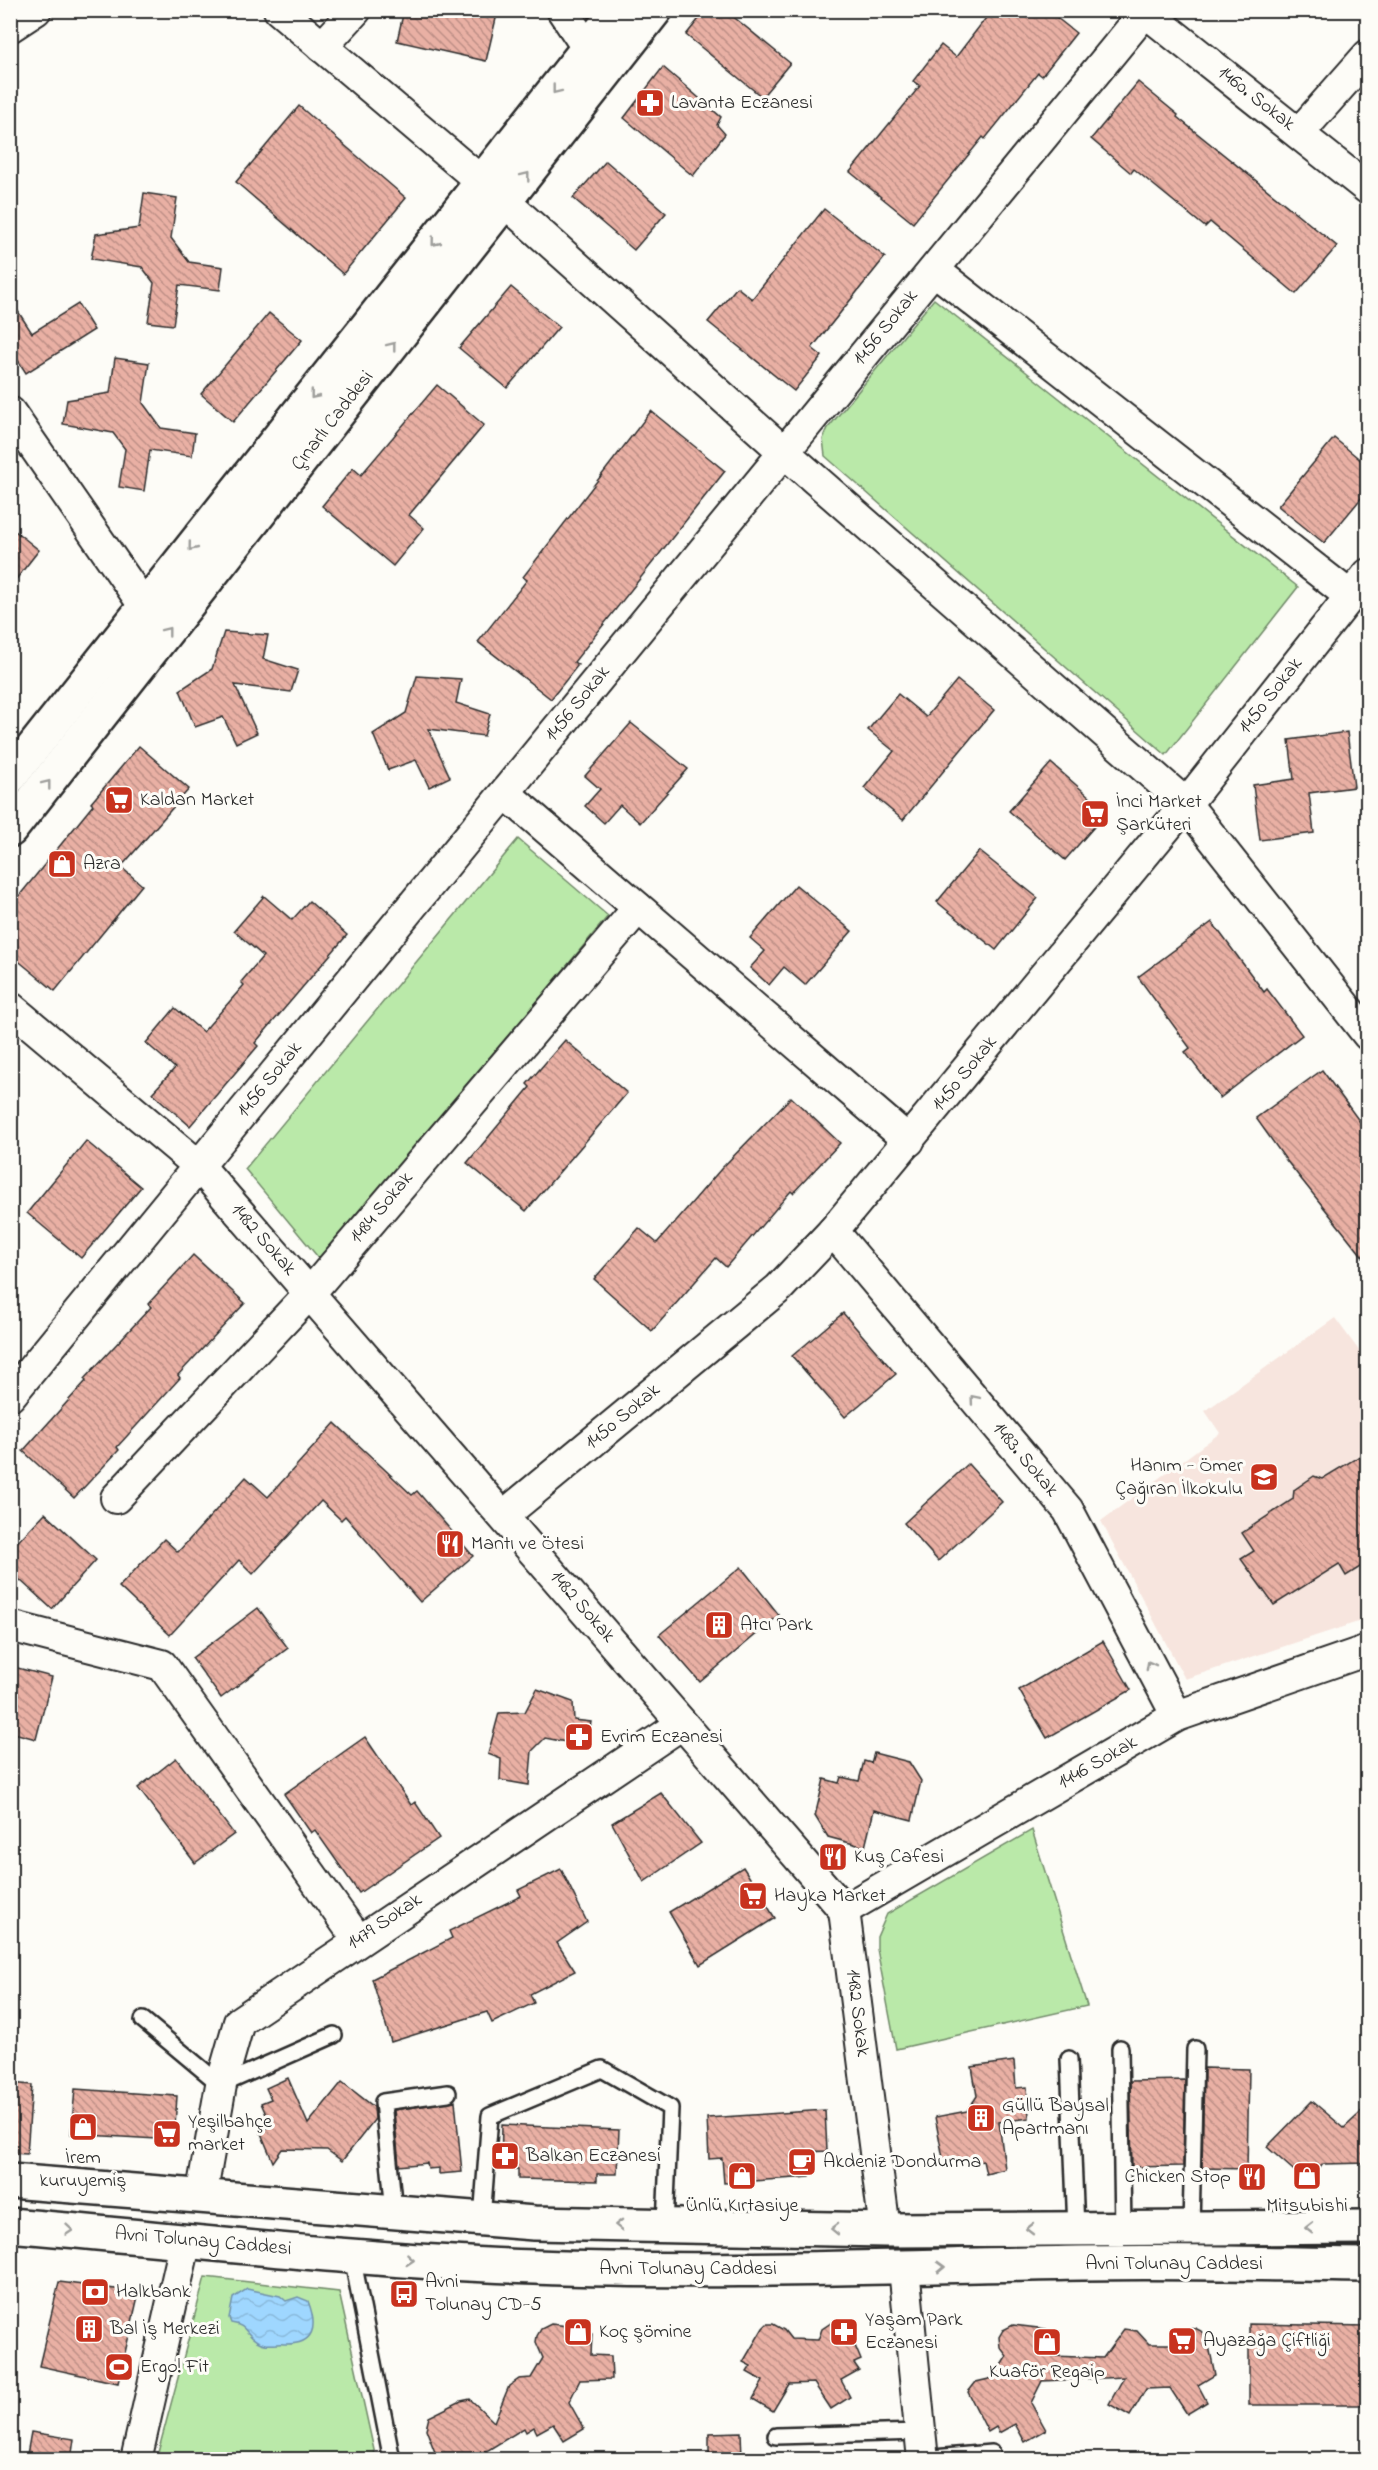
<svg xmlns="http://www.w3.org/2000/svg" width="1378" height="2470" font-family="'Indie Flower',sans-serif">
<style>
.built{fill:#f7e5de}
.green{fill:#bae9a9;stroke:#728a6a;stroke-width:1.5}
.water{fill:url(#water-waves);stroke:#7192aa;stroke-width:1.5}
.building{fill:url(#building-back-hatch);stroke:#2b2b2b;stroke-width:1.5}
.lines{fill:none;stroke-linecap:round;stroke-linejoin:round}
.service-casing{stroke:#2b2b2b;stroke-width:20}
.minor-casing{stroke:#2b2b2b;stroke-width:34}
.secondary-casing{stroke:#2b2b2b;stroke-width:38}
.primary-casing{stroke:#2b2b2b;stroke-width:38}
.service{stroke:#fdfcf7;stroke-width:15}
.minor{stroke:#fdfcf7;stroke-width:30}
.secondary{stroke:#fdfcf7;stroke-width:33}
.primary{stroke:#fdfcf7;stroke-width:33}
.oneway{stroke:#9e9e9b}
.labels{text-anchor:middle;dominant-baseline:central;stroke-width:6;stroke-linejoin:round;paint-order:stroke}
.street-label{font-size:20px;fill:#2b2b2b;stroke:#fdfcf7}
.poi-label{font-size:20px;fill:#2b2b2b;stroke:#fdfcf7;text-anchor:start}
</style>
<defs>
<pattern id="water-waves" width="16" height="10" patternUnits="userSpaceOnUse" patternTransform="scale(1.5)"><rect width="16" height="10" fill="#9fd7ff"/><path d="M0 5q4-4 8 0t8 0" fill="none" stroke="#89b9db"/></pattern>
<pattern id="building-back-hatch" width="6" height="6" patternUnits="userSpaceOnUse" patternTransform="scale(1.5)"><rect width="6" height="6" fill="#e9b0a4"/><path d="M-1 5l2 2M0 0l6 6M5-1l2 2" fill="none" stroke="#bd8f86"/></pattern>
</defs>
<rect width="100%" height="100%" fill="#fdfcf7"/>
<filter id="ink" filterUnits="userSpaceOnUse"><feTurbulence type="fractalNoise" baseFrequency=".0167" numOctaves="2"/><feDisplacementMap in="SourceGraphic" scale="12" xChannelSelector="R" yChannelSelector="G"/><feConvolveMatrix kernelMatrix="1 2 1 2 8 2 1 2 1" color-interpolation-filters="sRGB"/></filter>
<g filter="url(#ink)">
<!-- built -->
<path class="built" d="M1335,1318L1360,1352L1367,1348V1619L1185,1679L1101,1521L1220,1433L1205,1411Z"/>
<!-- green -->
<g class="green">
<path d="M934,299L1298,587L1166,755L825,456L823,439L828,428Z"/>
<path d="M518,839L608,916L322,1262L245,1169Z"/>
<path d="M1032,1830L1087,2006L896,2049L877,1949V1937L887,1914Z"/>
<path d="M205,2277L339,2292L376,2459L156,2460Z"/>
</g>
<!-- water -->
<path class="water" d="M247,2289L280,2296L286,2301L298,2297L308,2301C318,2327 315,2345 284,2344C273,2343 267,2347 257,2341C245,2334 247,2325 231,2323L229,2318L233,2298Z"/>
<!-- building -->
<g class="building">
<path d="M404,10H498L486,61L397,41Z"/>
<path d="M706,10H725L790,63L762,97L686,35Z"/>
<path d="M992,10H1047L1076,33L1042,76L1038,73L985,139L983,137L913,223L850,172L920,86L913,81L941,45L956,57Z"/>
<path d="M663,67L721,117L717,125L725,134L693,176L624,118Z"/>
<path d="M1138,82L1178,115L1177,117L1337,246L1296,294L1210,222L1205,227L1134,169L1131,173L1091,139Z"/>
<path d="M299,106L406,198L343,274L236,182Z"/>
<path d="M606,161L666,213L634,250L573,198Z"/>
<path d="M144,193L177,198L171,238L189,262L223,267L220,290L179,285L173,325L148,322L154,283L142,267L91,259L96,234L139,228Z"/>
<path d="M824,209L885,257L812,348L822,356L794,391L708,322L737,287L752,299Z"/>
<path d="M511,287L559,327L507,388L459,348Z"/>
<path d="M10,299L32,333L78,304L94,330L26,373L10,348Z"/>
<path d="M269,313L302,340L233,422L201,394Z"/>
<path d="M115,358L149,363L143,403L161,428L195,433L192,456L150,450L144,491L119,487L125,449L113,433L63,424L67,400L110,393Z"/>
<path d="M437,385L484,425L409,515L424,528L393,566L322,506L353,468L361,475Z"/>
<path d="M651,411L725,471L574,662L578,665L551,699L478,642L527,580L523,577Z"/>
<path d="M1334,438L1368,466V490L1324,543L1278,506Z"/>
<path d="M10,527L39,550L10,587Z"/>
<path d="M224,632L268,635L263,659L298,670L291,692L235,685L257,733L236,743L223,717L195,727L180,690L212,669Z"/>
<path d="M417,676L461,679L456,703L490,714L484,736L428,729L450,777L429,787L416,760L388,770L373,734L406,713Z"/>
<path d="M957,680L994,710L903,820L864,788L894,751L868,730L898,694L926,717Z"/>
<path d="M631,723L688,769L640,823L620,805L604,823L585,806L600,789L585,776Z"/>
<path d="M1347,732L1354,787L1309,793L1314,833L1260,840L1253,785L1294,779L1289,740Z"/>
<path d="M139,746L189,789L121,867L142,885L55,991L10,954V907L93,805L91,803Z"/>
<path d="M1051,763L1107,812L1065,860L1009,811Z"/>
<path d="M979,851L1038,898L996,950L937,902Z"/>
<path d="M796,885L852,931L805,985L784,967L769,985L750,968L765,951L750,938Z"/>
<path d="M264,896L292,920L309,901L347,935L255,1043L258,1046L190,1126L152,1093L175,1068L146,1043L175,1008L203,1032L244,985L241,982L263,956L234,931Z"/>
<path d="M1212,922L1264,992L1267,989L1302,1035L1220,1098L1185,1052L1190,1048L1138,977Z"/>
<path d="M565,1040L627,1093L526,1211L467,1163L530,1087L527,1084Z"/>
<path d="M1322,1070L1368,1133V1263L1286,1160L1256,1118Z"/>
<path d="M791,1097L840,1143L793,1193L791,1191L726,1267L716,1258L652,1331L594,1279L639,1228L657,1243L721,1169Z"/>
<path d="M86,1141L141,1187L81,1258L27,1213Z"/>
<path d="M193,1255L245,1303L178,1375L180,1378L117,1447L119,1450L74,1498L23,1451L86,1381L84,1379L151,1307L148,1304Z"/>
<path d="M843,1313L896,1374L845,1417L792,1356Z"/>
<path d="M335,1423L412,1495L417,1491L473,1556L420,1602L345,1516L341,1520L321,1501L253,1574L239,1560L170,1635L119,1587L164,1539L178,1552L246,1477L268,1497Z"/>
<path d="M1368,1451V1562L1346,1576L1339,1564L1274,1605L1241,1559L1254,1551L1242,1533L1293,1499L1294,1490L1314,1476L1322,1479Z"/>
<path d="M968,1464L1002,1502L938,1561L904,1523Z"/>
<path d="M45,1513L96,1560L52,1609L10,1571V1550Z"/>
<path d="M741,1567L779,1615L700,1682L659,1635Z"/>
<path d="M258,1608L288,1648L221,1698L192,1658Z"/>
<path d="M1103,1641L1131,1690L1047,1738L1019,1690Z"/>
<path d="M10,1666L52,1677L36,1739L10,1732Z"/>
<path d="M537,1689L573,1702L574,1720L591,1722L587,1746L545,1738L532,1751L529,1785L500,1780L501,1759L488,1754L499,1713L525,1712Z"/>
<path d="M365,1737L411,1805L415,1802L439,1838L359,1893L315,1830L311,1833L284,1794Z"/>
<path d="M874,1753L909,1762L921,1781L912,1820L874,1810L865,1847L828,1837L815,1816L824,1779L839,1783L841,1777L859,1781L864,1761L871,1763Z"/>
<path d="M176,1758L234,1834L195,1863L138,1788Z"/>
<path d="M661,1793L701,1843L644,1882L612,1823Z"/>
<path d="M743,1867L775,1918L700,1965L669,1912Z"/>
<path d="M561,1869L587,1922L557,1943L575,1971L530,1994L534,2003L492,2023L487,2012L391,2042L372,1979L452,1938L449,1931L521,1896L518,1890Z"/>
<path d="M1014,2061L1016,2088L1027,2087L1029,2118L999,2122L1005,2169L986,2174L983,2161L945,2168L935,2117L967,2111L977,2096L972,2067Z"/>
<path d="M1204,2068L1249,2069L1247,2169L1202,2168Z"/>
<path d="M288,2078L308,2124L342,2082L374,2107L375,2119L342,2161L327,2150L282,2149L273,2162L260,2131L271,2126L261,2103L271,2099L266,2088Z"/>
<path d="M1185,2080L1183,2166L1132,2167L1130,2081Z"/>
<path d="M10,2083L32,2085L27,2154L10,2153Z"/>
<path d="M75,2089L177,2096L174,2140L71,2134Z"/>
<path d="M455,2101L462,2172L439,2174V2168L428,2169L427,2163L399,2166L394,2110Z"/>
<path d="M1312,2101L1344,2128L1368,2106V2163L1323,2164L1308,2183L1267,2147Z"/>
<path d="M825,2110L827,2151L808,2152L810,2177L724,2183L722,2158L709,2159L707,2118Z"/>
<path d="M502,2125L619,2130L617,2174H597V2181L518,2179V2169H501Z"/>
<path d="M59,2282L139,2292L118,2383L39,2366Z"/>
<path d="M831,2323H838L848,2329L861,2360L854,2363L859,2370L841,2380L850,2397L831,2409L814,2383L789,2384L773,2411L753,2399L763,2381L747,2372L751,2366L743,2362L763,2328L767,2324H773L784,2330L791,2339L818,2340L822,2329Z"/>
<path d="M551,2324L585,2328L583,2335L592,2334L591,2355L611,2356L612,2379L580,2380L569,2402L584,2429L564,2441L553,2424L537,2433L534,2427L526,2432L524,2428L472,2460H438L426,2429L429,2417L461,2401L470,2399L494,2422L509,2386L519,2379L531,2378L543,2358L536,2342L537,2336L541,2329Z"/>
<path d="M1249,2324L1368,2326V2405H1249Z"/>
<path d="M1013,2325L1046,2329L1045,2336L1054,2335L1053,2356L1103,2358L1124,2329L1137,2331L1149,2344H1175L1182,2330L1195,2328L1201,2331L1208,2341L1215,2375L1198,2385L1207,2402L1187,2414L1170,2388L1146,2389L1130,2416L1109,2404L1124,2377L1042,2381L1031,2403L1046,2430L1025,2442L1015,2424L999,2433L996,2427L988,2432L968,2392L976,2382L993,2378L1007,2356L1000,2347L999,2337L1003,2330Z"/>
<path d="M31,2432L74,2439L71,2460H26Z"/>
<path d="M741,2432L742,2459L709,2460V2433Z"/>
</g>
<g class="lines">
<!-- service casing -->
<g class="service-casing">
<g id="service">
<path d="M143,2020L221,2085L334,2035"/>
<path d="M1120,2048L1123,2229"/>
<path d="M1069,2059L1076,2229"/>
<path d="M394,2211L383,2102L448,2093"/>
<path d="M482,2219L490,2116L602,2069L670,2108L665,2226"/>
<path d="M1191,2228L1195,2049"/>
<path d="M352,2256L392,2460"/>
<path d="M776,2436L920,2432"/>
<path d="M922,2459L991,2453"/>
</g>
</g>
<!-- minor casing -->
<g class="minor-casing">
<g id="minor">
<path d="M279,10L483,183"/>
<path d="M562,10L588,49"/>
<path d="M1143,10L1368,189"/>
<path d="M10,27L36,10"/>
<path d="M322,47L356,10"/>
<path d="M1299,133L1368,55"/>
<path d="M505,202L784,452L1186,804L1368,1035"/>
<path d="M934,270L1350,596"/>
<path d="M10,412L145,607"/>
<path d="M505,793L909,1141"/>
<path d="M10,1007L199,1166L844,1910L885,2230"/>
<path d="M833,1231L1068,1510L1177,1716"/>
<path d="M10,1396L1145,12"/>
<path d="M116,1498L310,1293L638,908"/>
<path d="M503,1516L779,1288L833,1231L1186,804L1368,574"/>
<path d="M10,1626L162,1665L358,1940"/>
<path d="M844,1910L1177,1716L1368,1650"/>
<path d="M201,2197L221,2085L239,2022L682,1724"/>
<path d="M904,2268L923,2460"/>
<path d="M136,2460L186,2240"/>
</g>
</g>
<!-- secondary casing -->
<g class="secondary-casing">
<g id="secondary">
<path d="M10,777L618,10"/>
<path d="M10,830L655,10"/>
</g>
</g>
<!-- primary casing -->
<g class="primary-casing">
<g id="primary">
<path d="M10,2181L534,2223L885,2230L1368,2227"/>
<path d="M10,2225C185,2240 360,2261 535,2267C717,2274 899,2266 1081,2263C1176,2261 1272,2264 1368,2265"/>
</g>
</g>
<!-- service -->
<use href="#service" class="service"/>
<!-- minor -->
<use href="#minor" class="minor"/>
<!-- secondary -->
<use href="#secondary" class="secondary"/>
<!-- primary -->
<use href="#primary" class="primary"/>
</g>
<!-- one-way arrows -->
<defs><path id="oneway-chevron" d="M-2-3.5L2.5 0L-2 3.5" fill="none" stroke-width="1.6" stroke-linecap="round" stroke-linejoin="round" transform="scale(1.5)"/></defs>
<g class="oneway">
<use href="#oneway-chevron" transform="translate(556 90) rotate(128)"/>
<use href="#oneway-chevron" transform="translate(526 176) rotate(-52)"/>
<use href="#oneway-chevron" transform="translate(435 242) rotate(129)"/>
<use href="#oneway-chevron" transform="translate(392 346) rotate(-52)"/>
<use href="#oneway-chevron" transform="translate(314 395) rotate(129)"/>
<use href="#oneway-chevron" transform="translate(192 547) rotate(129)"/>
<use href="#oneway-chevron" transform="translate(167 631) rotate(-52)"/>
<use href="#oneway-chevron" transform="translate(47 784) rotate(-52)"/>
<use href="#oneway-chevron" transform="translate(974 1399) rotate(-130)"/>
<use href="#oneway-chevron" transform="translate(1150 1665) rotate(-118)"/>
<use href="#oneway-chevron" transform="translate(619 2225) rotate(-179)"/>
<use href="#oneway-chevron" transform="translate(1309 2228) rotate(180)"/>
<use href="#oneway-chevron" transform="translate(835 2229) rotate(-179)"/>
<use href="#oneway-chevron" transform="translate(1030 2229) rotate(180)"/>
<use href="#oneway-chevron" transform="translate(69 2230) rotate(5)"/>
<use href="#oneway-chevron" transform="translate(410 2260) rotate(4)"/>
<use href="#oneway-chevron" transform="translate(941 2267) rotate(-2)"/>
</g>
</g>
<!-- icons -->
<defs>
<g id="pharmacy-square" transform="scale(1.5)"><rect x="-9" y="-9" width="18" height="18" rx="4" fill="#c8321e" stroke="#fdfcf7"/><path d="M-2-6h4v4h4v4h-4v4h-4v-4h-4v-4h4Z" fill="#fff"/></g>
<g id="supermarket-square" transform="scale(1.5)"><rect x="-9" y="-9" width="18" height="18" rx="4" fill="#c8321e" stroke="#fdfcf7"/><path d="M-6-5.5h2.5l.6 2H6L4.5 2H-2.5L-4.4-4H-6ZM-1.5 3.2a1.3 1.3 0 1 0 .1 0ZM3 3.2a1.3 1.3 0 1 0 .1 0Z" fill="#fff"/></g>
<g id="shop-square" transform="scale(1.5)"><rect x="-9" y="-9" width="18" height="18" rx="4" fill="#c8321e" stroke="#fdfcf7"/><path d="M-5-2.5h2.3a2.7 3.5 0 0 1 5.4 0H5L5.5 6h-11ZM-1.5-2.5h3a1.5 2.3 0 0 0-3 0Z" fill="#fff"/></g>
<g id="school-square" transform="scale(1.5)"><rect x="-9" y="-9" width="18" height="18" rx="4" fill="#c8321e" stroke="#fdfcf7"/><path d="M0-5L7-2L0 1L-7-2ZM-4 1L0 2.5L4 1V4Q0 6-4 4Z" fill="#fff"/></g>
<g id="restaurant-square" transform="scale(1.5)"><rect x="-9" y="-9" width="18" height="18" rx="4" fill="#c8321e" stroke="#fdfcf7"/><path d="M-5-6h1v4h1v-4h1v4h1v-4h1v5L-1.5 .5V6h-2V.5L-5-1ZM5-6V6H3V1.5H1.5Q1.5-4 5-6Z" fill="#fff"/></g>
<g id="building-square" transform="scale(1.5)"><rect x="-9" y="-9" width="18" height="18" rx="4" fill="#c8321e" stroke="#fdfcf7"/><path d="M-4-6H4V6H1V3H-1V6H-4ZM-2.5-4.3h1.7v1.8h-1.7ZM.8-4.3h1.7v1.8H.8ZM-2.5-1h1.7V.8h-1.7ZM.8-1h1.7V.8H.8Z" fill="#fff"/></g>
<g id="cafe-square" transform="scale(1.5)"><rect x="-9" y="-9" width="18" height="18" rx="4" fill="#c8321e" stroke="#fdfcf7"/><path d="M-5.5-4.5H6V0H3Q3 3.5 0 3.5H-2.5Q-5.5 3.5-5.5 0ZM3-3.2v2h1.7v-2ZM-6 4.5H4V6H-6Z" fill="#fff"/></g>
<g id="bank-square" transform="scale(1.5)"><rect x="-9" y="-9" width="18" height="18" rx="4" fill="#c8321e" stroke="#fdfcf7"/><path d="M-6-4H6V4H-6ZM0-2.3a2.3 2.3 0 1 0 0 4.6a2.3 2.3 0 1 0 0-4.6Z" fill="#fff"/></g>
<g id="bus-square" transform="scale(1.5)"><rect x="-9" y="-9" width="18" height="18" rx="4" fill="#c8321e" stroke="#fdfcf7"/><path d="M-5-6H5V4H4V6H2V4H-2V6H-4V4H-5ZM-3.5-4V0h7V-4ZM-3.5 1.2v1.5H-2V1.2ZM2 1.2v1.5H3.5V1.2Z" fill="#fff"/></g>
<g id="stadium-square" transform="scale(1.5)"><rect x="-9" y="-9" width="18" height="18" rx="4" fill="#c8321e" stroke="#fdfcf7"/><path d="M0-5a6.5 5 0 1 0 0 10a6.5 5 0 1 0 0-10ZM-3.5-1.8h7v3.6h-7Z" fill="#fff"/></g>
</defs>
<g fill-rule="evenodd">
<use href="#pharmacy-square" x="650" y="103"/>
<use href="#supermarket-square" x="119" y="800"/>
<use href="#supermarket-square" x="1095" y="814"/>
<use href="#shop-square" x="62" y="864"/>
<use href="#school-square" x="1264" y="1477"/>
<use href="#restaurant-square" x="450" y="1544"/>
<use href="#building-square" x="719" y="1625"/>
<use href="#pharmacy-square" x="579" y="1737"/>
<use href="#restaurant-square" x="833" y="1857"/>
<use href="#supermarket-square" x="753" y="1896"/>
<use href="#building-square" x="981" y="2118"/>
<use href="#shop-square" x="83" y="2127"/>
<use href="#supermarket-square" x="167" y="2134"/>
<use href="#pharmacy-square" x="505" y="2156"/>
<use href="#cafe-square" x="802" y="2162"/>
<use href="#shop-square" x="742" y="2176"/>
<use href="#shop-square" x="1307" y="2176"/>
<use href="#restaurant-square" x="1252" y="2177"/>
<use href="#bank-square" x="95" y="2292"/>
<use href="#bus-square" x="404" y="2294"/>
<use href="#building-square" x="89" y="2329"/>
<use href="#shop-square" x="578" y="2332"/>
<use href="#pharmacy-square" x="844" y="2332"/>
<use href="#supermarket-square" x="1182" y="2341"/>
<use href="#shop-square" x="1047" y="2342"/>
<use href="#stadium-square" x="119" y="2367"/>
</g>
<g class="labels">
<!-- street labels -->
<g class="street-label">
<text transform="translate(1256 99) rotate(38)">1460. Sokak</text>
<text transform="translate(886 328) rotate(-51)">1456 Sokak</text>
<text transform="translate(333 421) rotate(-52)">Çınarlı Caddesi</text>
<text transform="translate(1271 696) rotate(-52)">1450 Sokak</text>
<text transform="translate(578 704) rotate(-51)">1456 Sokak</text>
<text transform="translate(965 1074) rotate(-51)">1450 Sokak</text>
<text transform="translate(270 1080) rotate(-51)">1456 Sokak</text>
<text transform="translate(382 1208) rotate(-50)">1484 Sokak</text>
<text transform="translate(263 1240) rotate(49)">1482 Sokak</text>
<text transform="translate(623 1417) rotate(-40)">1450 Sokak</text>
<text transform="translate(1025 1460) rotate(50)">1483. Sokak</text>
<text transform="translate(582 1607) rotate(49)">1482 Sokak</text>
<text transform="translate(1098 1763) rotate(-30)">1446 Sokak</text>
<text transform="translate(385 1922) rotate(-34)">1479 Sokak</text>
<text transform="translate(857 2013) rotate(83)">1482 Sokak</text>
<text transform="translate(203 2242) rotate(5)">Avni Tolunay Caddesi</text>
<text x="1174" y="2264">Avni Tolunay Caddesi</text>
<text x="688" y="2269">Avni Tolunay Caddesi</text>
</g>
<!-- poi labels -->
<g class="poi-label">
<text x="671" y="103">Lavanta Eczanesi</text>
<text x="140" y="800">Kaldan Market</text>
<text x="1116" y="802">İnci Market<tspan x="1116" dy="23">Şarküteri</tspan></text>
<text x="83" y="864">Azra</text>
<text x="1243" y="1466" text-anchor="end">Hanım - Ömer<tspan x="1243" dy="23">Çağıran İlkokulu</tspan></text>
<text x="471" y="1544">Mantı ve Ötesi</text>
<text x="740" y="1625">Atcı Park</text>
<text x="600" y="1737">Evrim Eczanesi</text>
<text x="854" y="1857">Kuş Cafesi</text>
<text x="774" y="1896">Hayka Market</text>
<text x="1002" y="2106">Güllü Baysal<tspan x="1002" dy="23">Apartmanı</tspan></text>
<text x="188" y="2122">Yeşilbahçe<tspan x="188" dy="23">market</tspan></text>
<text x="526" y="2156">Balkan Eczanesi</text>
<text x="83" y="2158" text-anchor="middle">İrem<tspan x="83" dy="23">kuruyemiş</tspan></text>
<text x="823" y="2162">Akdeniz Dondurma</text>
<text x="1231" y="2177" text-anchor="end">Chicken Stop</text>
<text x="742" y="2206" text-anchor="middle">Ünlü Kırtasiye</text>
<text x="1307" y="2206" text-anchor="middle">Mitsubishi</text>
<text x="425" y="2282">Avni<tspan x="425" dy="23">Tolunay CD-5</tspan></text>
<text x="116" y="2292">Halkbank</text>
<text x="865" y="2320">Yaşam Park<tspan x="865" dy="23">Eczanesi</tspan></text>
<text x="110" y="2329">Bal İş Merkezi</text>
<text x="599" y="2332">Koç şömine</text>
<text x="1203" y="2341">Ayazağa Çiftliği</text>
<text x="140" y="2367">Ergo! Fit</text>
<text x="1047" y="2372" text-anchor="middle">Kuaför Regaip</text>
</g>
</g>
<!-- margin -->
<rect width="1378" height="2470" fill="none" stroke="#fdfcf7" stroke-width="36"/>
<rect x="18" y="18" width="1342" height="2434" fill="none" stroke="#2b2b2b" stroke-width="2" filter="url(#ink)"/>
</svg>
